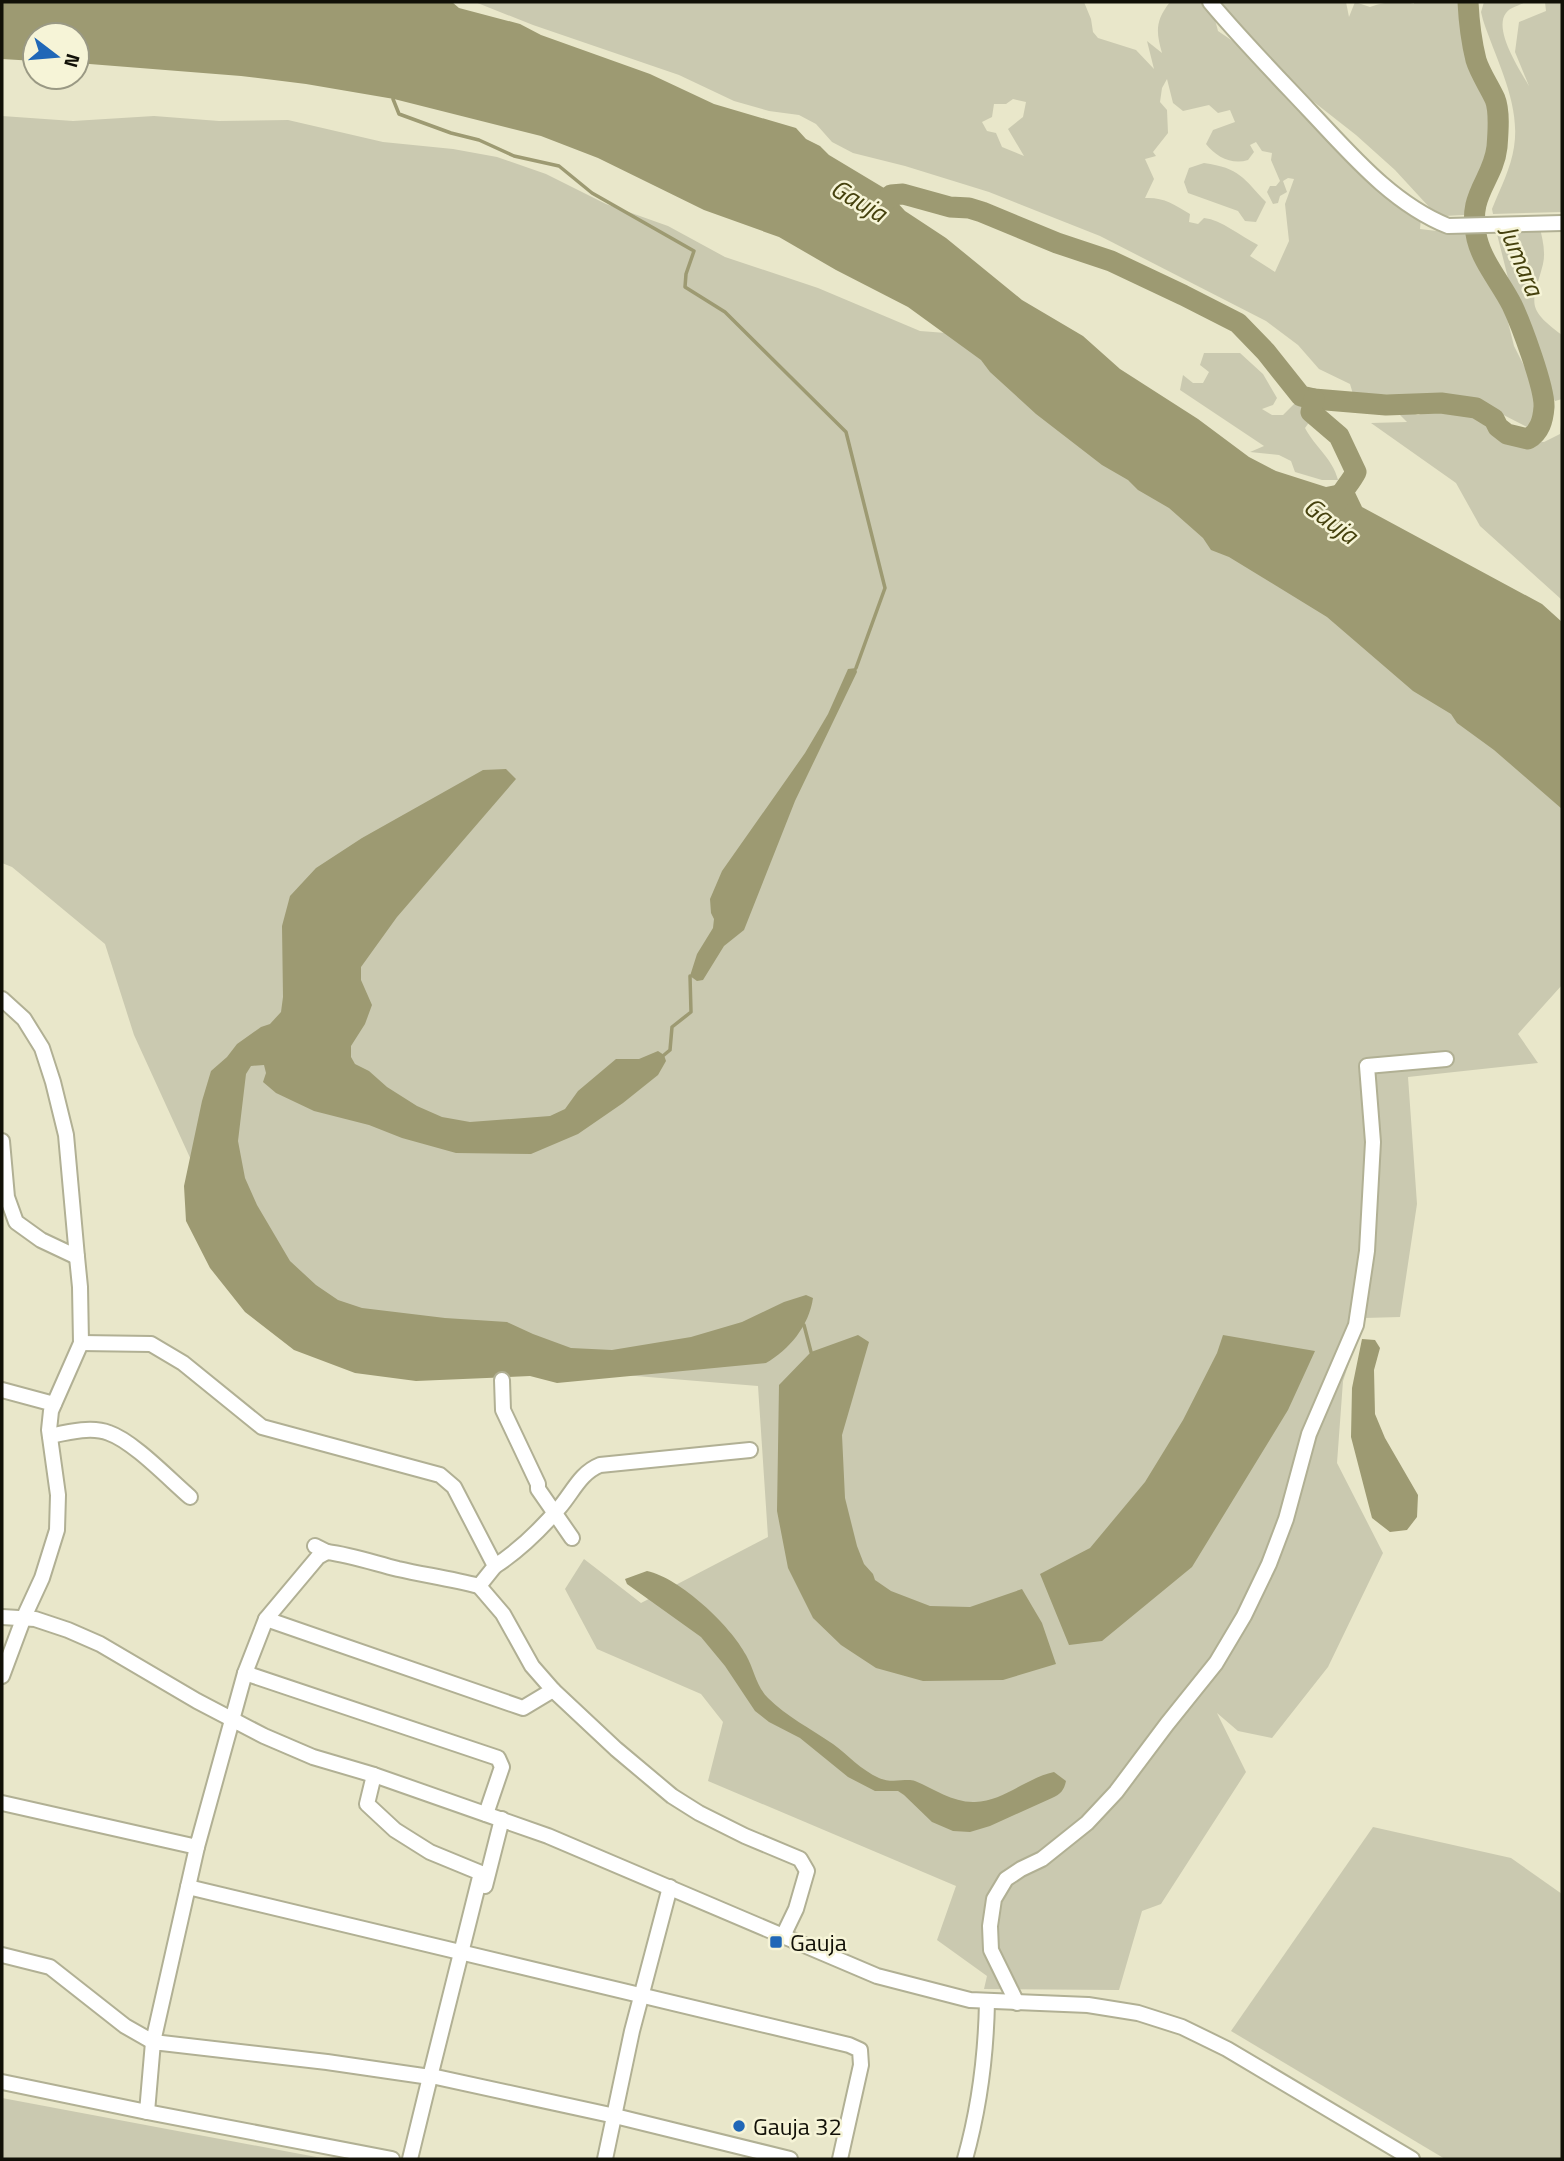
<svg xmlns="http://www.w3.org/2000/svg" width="1564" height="2161" font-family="'Titillium Web',sans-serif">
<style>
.green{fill:#cac9b0;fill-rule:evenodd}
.water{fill:#9d9a72}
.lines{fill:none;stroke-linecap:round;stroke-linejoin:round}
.stream{stroke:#9d9a72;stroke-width:3.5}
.river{stroke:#9d9a72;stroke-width:21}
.street-casing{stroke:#b1b094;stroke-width:18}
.street{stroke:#fff;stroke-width:14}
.poi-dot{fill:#2067b7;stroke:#f6f4d7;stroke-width:2.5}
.labels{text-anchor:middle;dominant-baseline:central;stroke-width:5;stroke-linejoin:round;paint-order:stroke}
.poi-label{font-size:24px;fill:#111007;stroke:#f6f4d7;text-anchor:start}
.water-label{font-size:26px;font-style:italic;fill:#45410d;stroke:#f6f4d7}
</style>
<rect width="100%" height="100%" fill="#e9e7ca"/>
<!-- green -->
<g class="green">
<path d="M475,2H1084L1091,19L1093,32L1098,38L1136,50L1154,69L1147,41L1162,53C1156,32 1155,21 1170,2H1203L1214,16L1218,31L1240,46L1421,218L1420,229L1445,232L1484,226L1514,346L1550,417V428L1542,432L1533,430L1488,407L1448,397L1437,396L1419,404L1399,395L1353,394L1350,384L1319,369L1298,345L1266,321L1100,236L989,192L905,166L853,153L832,142L816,124L799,115L769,111L734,101L679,75L533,25ZM1167,79L1173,103L1183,111L1209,105L1218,113L1230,110L1235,122L1213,130L1206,144C1216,157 1232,165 1248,160L1254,152L1250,145L1256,142L1262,151L1272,153L1271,160L1280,181L1276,186H1270L1267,192L1273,204L1278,203L1280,196L1287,192L1283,181L1288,178L1294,179L1285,204L1289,241L1275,272L1250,256L1258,245C1240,236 1222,220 1204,218L1198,224L1189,222L1190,214C1174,204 1163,197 1145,198L1154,179L1145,159L1156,156L1153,152L1168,133L1167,110L1160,102L1162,88ZM1013,99L1026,102L1023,117L1008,129L1024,156L1002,147L996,133L987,131L982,122L992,117L994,104H1006Z"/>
<path d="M1222,2H1346L1349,17L1355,2L1370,7C1384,2 1400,0 1414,4V2H1473L1470,11L1472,22L1503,111C1503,122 1505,134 1503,145C1500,162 1478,202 1482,214L1445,216L1430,208L1395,170L1356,135L1305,95L1245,35Z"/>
<path d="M1484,2H1525C1519,6 1510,7 1506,13C1493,30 1520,70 1529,86L1515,52L1519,22L1546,11L1545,2H1562V212L1493,214L1492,209C1500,189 1511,168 1514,147C1521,104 1496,60 1483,20L1481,12Z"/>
<path d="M2,116L73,121L154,116L219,121L288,120L383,142L453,149L497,157L546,174L606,204L668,226L725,257L818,288L920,331L959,334L1562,790V985L1518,1034L1538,1063L1408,1077L1417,1204L1400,1317L1364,1318L1343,1381L1337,1463L1383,1553L1328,1667L1272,1738L1238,1731L1217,1713L1246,1772L1161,1904L1142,1911L1119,1990L984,1989L987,1976L937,1940L956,1886L708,1781L723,1722L701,1694L597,1649L565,1589L584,1559L641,1603L768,1537L758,1386L406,1357L244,1276L134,1035L105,944L12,867L2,863Z"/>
<path d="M1204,163C1240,168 1243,178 1266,202L1256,222L1245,221L1238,211L1188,193L1184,182L1189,168Z"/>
<path d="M1539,224C1542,237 1546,251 1543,264C1533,303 1524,307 1562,335V399L1555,401L1524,342L1495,226Z"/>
<path d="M1204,353H1240L1263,374L1277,398L1273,405L1262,409L1272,415H1283L1295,403L1306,402L1313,417L1305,428C1315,447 1333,459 1338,480H1322L1295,472L1291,461L1279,455L1250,452L1264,446L1180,390L1183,375L1193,383H1203L1209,372L1200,365Z"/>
<path d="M1390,405L1418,415L1441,406L1445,407L1485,418L1530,441L1544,442L1560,434L1562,415V600L1480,526L1456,483L1371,423L1407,422Z"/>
<path d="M1373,1827L1511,1858L1562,1894V2159H1445L1231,2031Z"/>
<path d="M2,2098L327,2159H2Z"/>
</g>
<!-- water -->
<g class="water">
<path d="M2,2H452L459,8L520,24L541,35L650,74L714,104L796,128L806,139L820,146L829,155L884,188L905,211L946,238L1022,300L1083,336L1120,369L1198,419L1249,457L1276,471L1326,487L1346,483L1351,484L1362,507L1542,604L1562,622V809L1494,750L1457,723L1451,714L1413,691L1327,617L1229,557L1211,550L1203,538L1169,508L1138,490L1128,480L1102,465L1036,414L990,372L981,360L908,307L836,270L779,237L704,210L598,158L541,136L394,99L306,84L241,76L77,63V35H35V61L2,59Z"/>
<path d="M856,668L857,672L795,801L744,930L724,946L703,980L697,981L690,976L697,954L713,928L714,919L711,913L710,899L722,871L805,753L828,714L848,669Z"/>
<path d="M506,769L516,779L397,917L361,967V980L372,1005L365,1024L351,1046V1057L355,1064L369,1071L387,1087L417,1106L442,1117L470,1122L550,1116L565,1109L578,1091L616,1059H639L658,1051L664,1055L666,1061L658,1075L623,1103L578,1134L531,1154L456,1153L402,1138L369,1125L314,1111L276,1093L263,1082L266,1073L264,1065L251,1066L246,1074L238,1141L245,1178L257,1205L290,1261L316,1285L338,1300L362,1308L445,1318L507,1322L533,1334L571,1348L612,1350L691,1337L742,1322L784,1302L806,1295L813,1298C809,1326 789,1350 766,1363L557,1383L530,1376L416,1381L355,1373L294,1350L245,1312L210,1268L186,1221L184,1186L202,1101L211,1071L227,1057L237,1044L261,1027L270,1024L281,1012L283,997L282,926L290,896L316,868L362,838L483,770Z"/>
<path d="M858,1335L869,1342L842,1435L845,1498L857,1546L864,1564L873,1574L875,1580L891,1591L930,1606L970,1607L1022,1589L1042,1623L1056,1664L1003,1680L923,1681L876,1668L841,1645L813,1618L788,1568L777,1511L779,1385L811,1352Z"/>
<path d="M1223,1335L1315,1351L1288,1410L1192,1567L1102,1641L1069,1645L1040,1574L1090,1548L1145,1482L1183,1420L1217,1353Z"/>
<path d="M1362,1339L1375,1340L1380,1348L1374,1370L1375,1414L1385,1438L1418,1495L1417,1517L1407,1530L1390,1532L1372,1518L1351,1437L1352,1388Z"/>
<path d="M647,1571C680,1578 731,1626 746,1655C754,1669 756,1686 768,1698C786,1716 811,1729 833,1744C848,1755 861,1770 879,1778C892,1784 906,1778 915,1781C934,1789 954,1803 975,1802C1004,1801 1026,1778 1054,1772L1066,1781C1064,1790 1061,1794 1052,1798L990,1826L970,1832L953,1831L932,1822L904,1795L898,1791H875L848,1777L800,1738L769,1722L755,1711L725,1666L701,1637L627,1584L625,1579Z"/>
</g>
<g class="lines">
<!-- stream -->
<g class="stream">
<path d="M393,99L399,114L451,133L479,140L514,156L559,166L592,193L694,251L686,274L685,287L725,312L846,432L885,588L856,668"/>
<path d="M664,1055L670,1050L672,1027L691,1012L690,976"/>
<path d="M804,1325L811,1352"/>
</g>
<!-- river -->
<g class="river">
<path d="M873,214L891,195L903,194L950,207L969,208L982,212L1057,243L1111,261L1183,295L1238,323L1266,352L1301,396L1314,399L1386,405L1441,403L1476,408L1494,419L1498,427L1507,434L1528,439C1540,432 1543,420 1544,407C1545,388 1521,324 1512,305C1501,283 1483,263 1477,239C1466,194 1493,182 1497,147C1498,134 1500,111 1495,99C1489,86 1480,73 1476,60C1471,40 1469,22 1468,2"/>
<path d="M1314,399L1311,412L1339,436L1356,472C1350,484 1339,494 1335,506"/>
</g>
<!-- street casing -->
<g class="street-casing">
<g id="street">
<path d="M1210,2C1241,39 1275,74 1308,109C1350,153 1391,203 1448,226L1562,223"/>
<path d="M2,999L24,1019L42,1048L53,1082L66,1135L77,1257L41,1240L16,1222L7,1197L2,1141"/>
<path d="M81,1343L151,1344L183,1363L262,1427L440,1475L454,1487L495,1566L479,1586C451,1579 425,1575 398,1569C374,1563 351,1555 327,1552"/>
<path d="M502,1380L503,1410L538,1484V1489L572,1538"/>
<path d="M2,1390L54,1404"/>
<path d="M50,1436C68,1432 92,1426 109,1433C133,1441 170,1480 190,1497"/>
<path d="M495,1566C520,1550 540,1530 559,1508C573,1492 580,1473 600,1465L750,1450"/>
<path d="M2,1617L35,1619L68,1630L100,1644L197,1701L264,1736L313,1757L374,1775L548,1836L877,1976L970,2000L1088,2005L1138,2013L1182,2027L1227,2049L1412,2159"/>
<path d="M266,1619L523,1708L553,1690L532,1666L503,1614L479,1586"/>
<path d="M245,1673L498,1758L502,1767L486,1814"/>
<path d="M2,1676L24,1617L42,1578L57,1530L58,1495L49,1430L51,1411L81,1343L80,1287L77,1257"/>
<path d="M553,1690L616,1749L672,1796L699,1813L745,1836L800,1859L807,1871L796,1909L783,1936"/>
<path d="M2,1803L197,1847L245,1673L266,1619L318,1557L327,1552L315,1546"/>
<path d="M485,1886L502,1819"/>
<path d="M188,1887C409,1938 628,1994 849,2045L860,2050L861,2065L840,2159"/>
<path d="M2,1955L50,1967L125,2026L153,2042L197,1847"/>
<path d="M1017,2003L991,1950L990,1926L994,1899L1006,1879L1021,1869L1042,1859L1087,1823L1116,1792L1167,1724L1216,1663L1244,1616L1269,1564L1286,1519L1309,1434L1356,1325L1367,1251L1373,1142L1367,1066L1446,1059"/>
<path d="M2,2082L147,2112L153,2042L327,2062L430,2077L481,1873L430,1852L395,1830L367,1804L374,1775"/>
<path d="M147,2112L392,2159"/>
<path d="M410,2159L430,2077H436L615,2116L790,2159"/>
<path d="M605,2159L632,2031L670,1887"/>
<path d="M965,2159C979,2109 986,2054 987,2002"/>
</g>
</g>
<!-- street -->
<use href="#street" class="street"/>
</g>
<!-- markers -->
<g class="poi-dot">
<rect x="769" y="1935" width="14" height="14" rx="3.5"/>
<circle cx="739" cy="2126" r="7"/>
</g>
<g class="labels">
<!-- poi labels -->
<g class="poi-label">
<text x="790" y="1942">Gauja</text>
<text x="753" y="2126">Gauja 32</text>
</g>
<!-- water labels -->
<g class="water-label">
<text transform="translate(859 200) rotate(30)">Gauja</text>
<text transform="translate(1522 260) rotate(67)">Jumara</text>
<text transform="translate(1331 520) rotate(36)">Gauja</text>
</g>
</g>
<!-- border -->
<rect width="1564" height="2161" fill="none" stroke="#111007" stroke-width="7"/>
<!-- north arrow -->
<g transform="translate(56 56) rotate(106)"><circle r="33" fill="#f6f4d7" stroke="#9a9984" stroke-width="2"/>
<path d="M0-5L12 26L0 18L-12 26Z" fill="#2067b7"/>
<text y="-10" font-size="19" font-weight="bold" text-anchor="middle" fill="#111007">N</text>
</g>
</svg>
